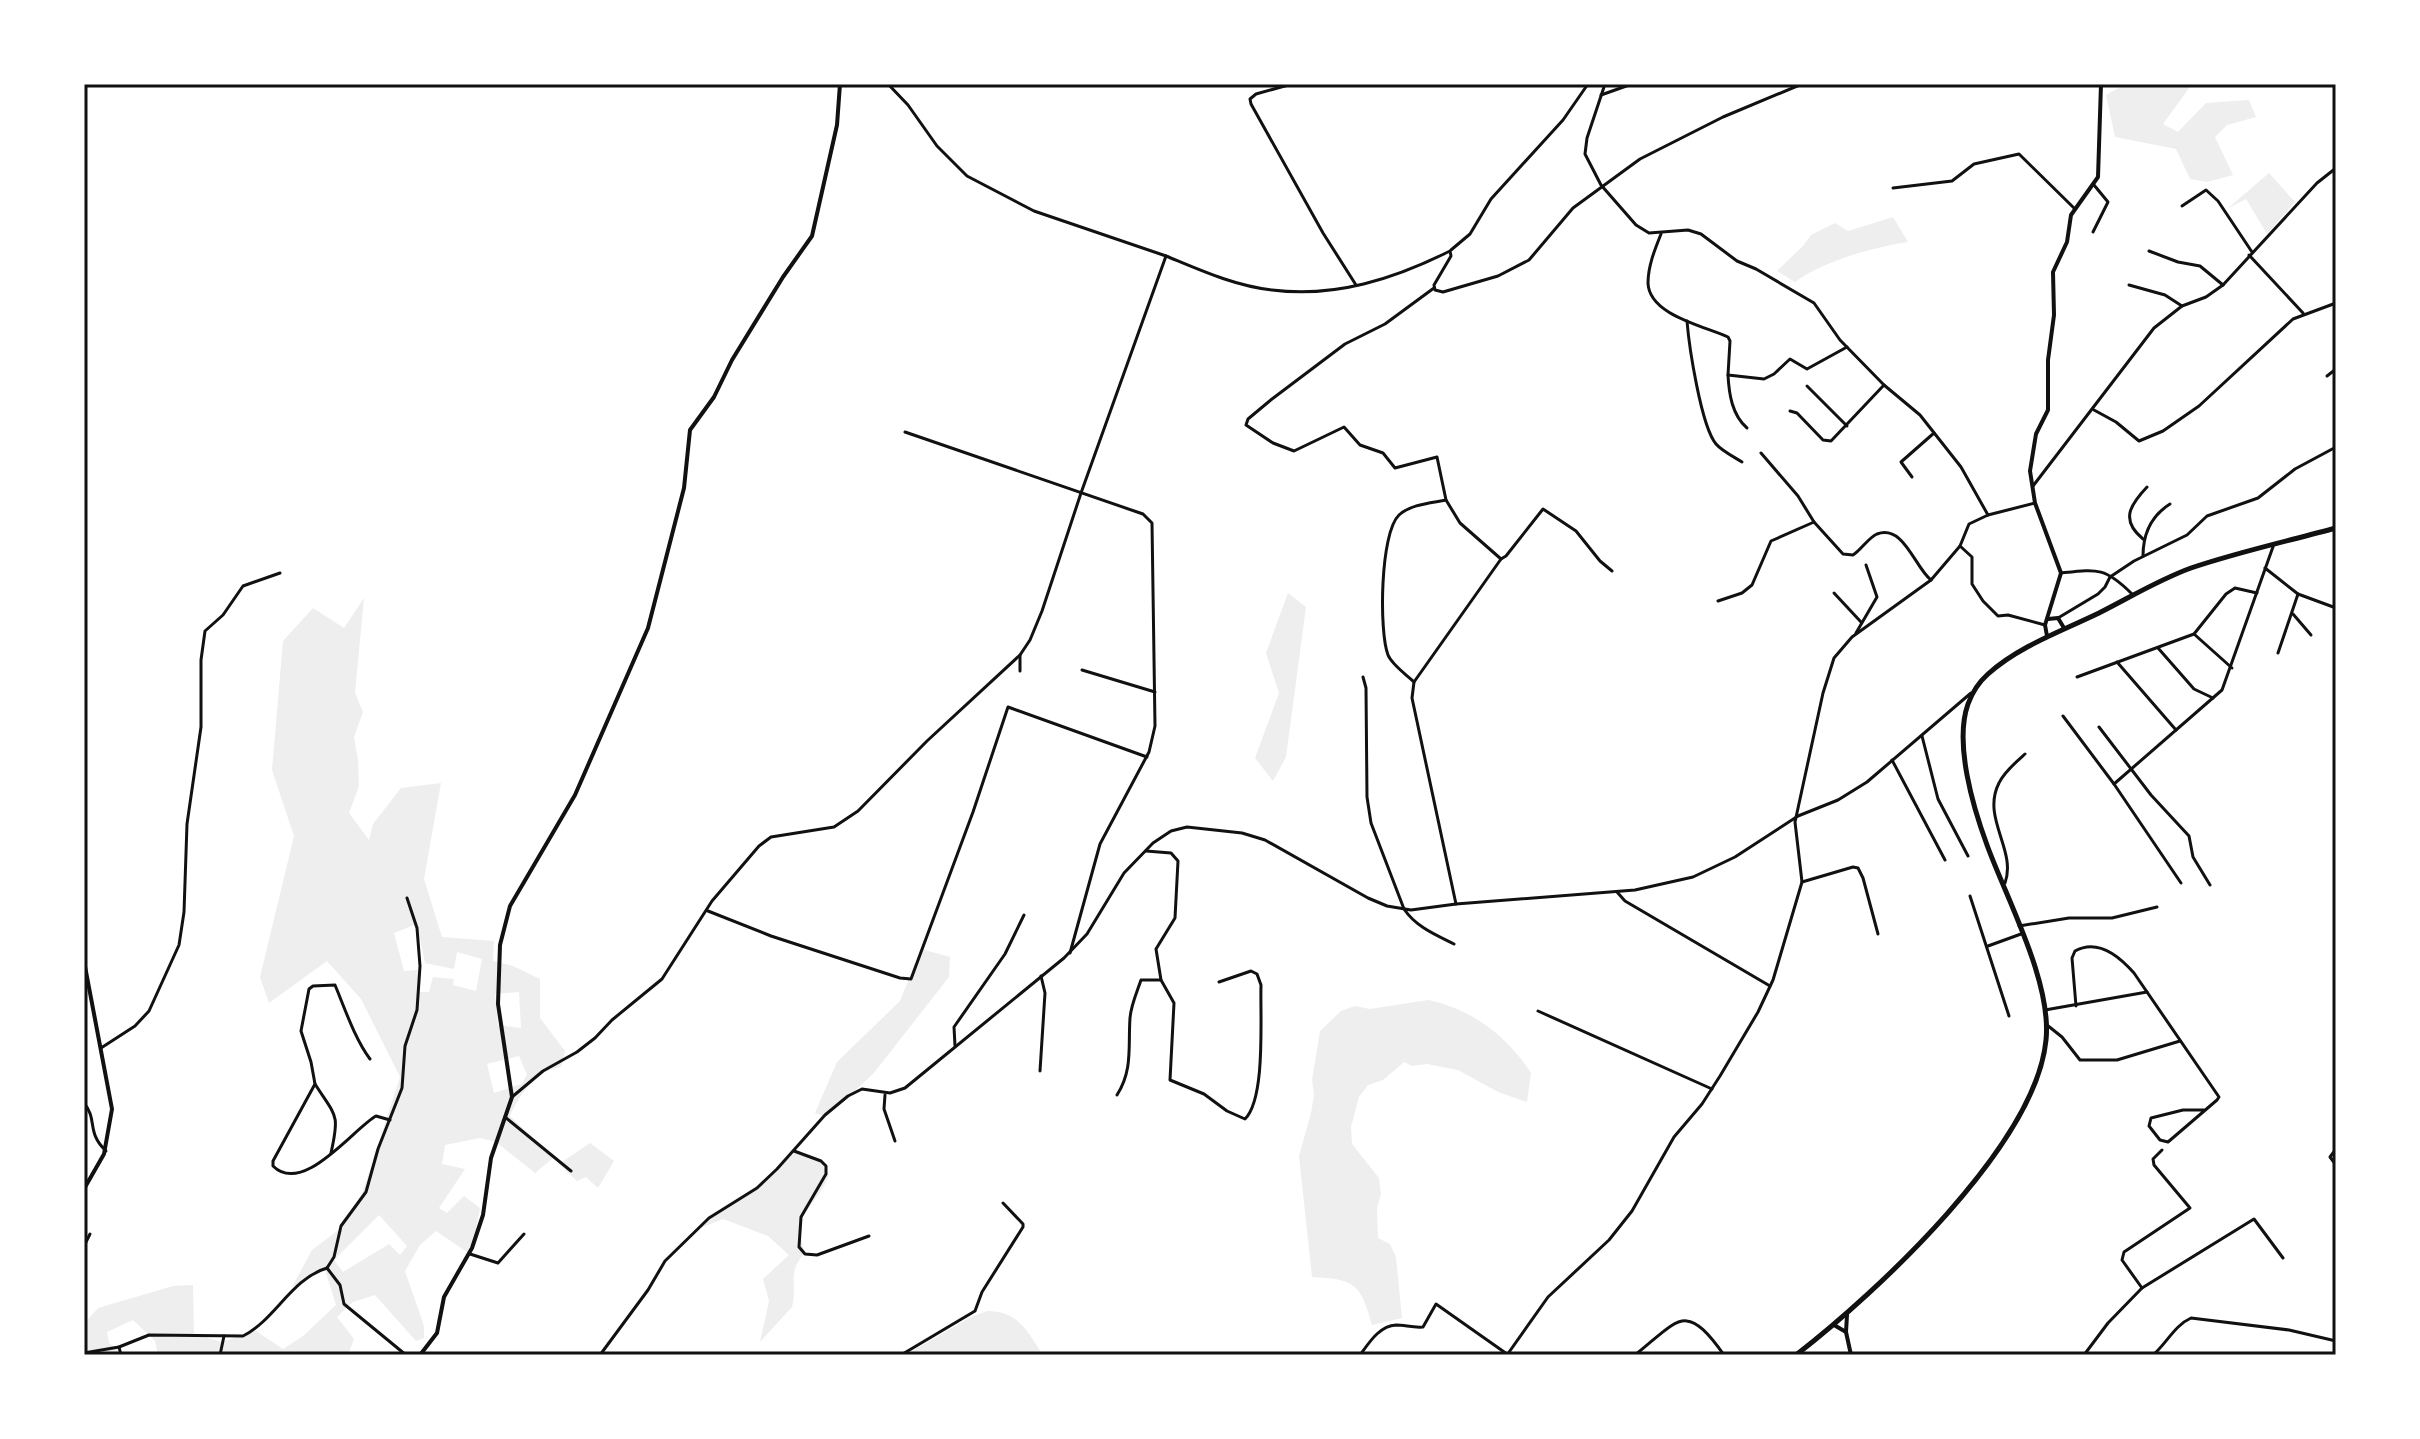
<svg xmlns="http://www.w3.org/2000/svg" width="2420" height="1439" font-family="Commissioner,sans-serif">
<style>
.green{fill:#eee;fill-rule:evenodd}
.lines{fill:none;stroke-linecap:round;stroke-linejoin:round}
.minor{stroke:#111;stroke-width:3}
.tertiary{stroke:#111;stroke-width:4}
.primary{stroke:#111;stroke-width:5}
.neatline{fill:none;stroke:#111;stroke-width:3}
</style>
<rect width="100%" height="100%" fill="#fff"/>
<!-- green -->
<g class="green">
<path d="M2126,84H2192L2163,124L2178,132L2206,103L2249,100L2256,117L2227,125L2215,137L2233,175L2207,182L2190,179L2176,149L2115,137L2106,95Z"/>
<path d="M2269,173L2295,202L2267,234L2246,199L2227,209Z"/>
<path d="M1893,217L1908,242C1874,247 1823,261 1795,282L1777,271L1803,246L1811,235L1835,223L1848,231Z"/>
<path d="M1288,593L1306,607L1286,757L1273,781L1255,758L1279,693L1266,653Z"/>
<path d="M364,598L355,693L363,712L354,737L358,760L359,786L349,813L369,840L373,824L401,788L441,783L424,879L442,937L494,941L493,961L513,966L540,979V1018L565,1051L561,1067C535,1071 520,1094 510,1116L553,1158L535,1173L496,1142L480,1138L445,1145L442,1164L465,1169L439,1208L447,1213L464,1196L480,1208L475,1235L467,1252L436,1231L420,1245L405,1271L424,1326V1338L416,1341L375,1295L353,1302L337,1317L354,1339L348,1355H158L155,1341L133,1320L107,1332L109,1343L123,1353L122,1355H84V1324L98,1308L173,1286L193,1285L194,1333L221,1342L256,1331L283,1349L303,1336L336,1305L325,1270L292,1287L312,1250L341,1228L362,1194L400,1077L361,999L327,961L269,1003L260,977L294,836L272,770L283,641L313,608L344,628ZM417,924L425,963L454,969L457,952L482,959L476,991L453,985L454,979L433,977L429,992H418V970L404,971L394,933ZM519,992L521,1028L498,1025L495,994ZM519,1056L527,1075L521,1084L494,1093L487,1064ZM379,1215L407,1246L400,1255L389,1244L343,1272L334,1260Z"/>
<path d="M921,949L950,957L949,977L873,1074L826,1117L815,1113L837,1062L900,1001Z"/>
<path d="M1428,1000C1472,1009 1507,1036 1531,1073L1527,1102L1498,1092L1458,1070L1427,1064L1412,1066L1404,1062L1383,1080L1368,1085L1359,1097L1351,1127L1352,1144L1379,1178L1381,1194L1377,1208L1378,1238L1390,1244L1396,1257L1402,1318L1372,1325C1361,1284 1355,1279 1312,1277L1299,1156L1311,1113L1314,1095L1312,1080L1320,1031L1341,1011L1355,1006L1370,1009Z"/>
<path d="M590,1143L614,1161L598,1188L586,1177L577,1181L559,1164Z"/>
<path d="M797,1150C811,1156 823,1160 829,1175C817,1208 789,1212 805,1252C786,1274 798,1285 792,1307L760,1342L769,1301L763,1279L789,1255L768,1236L723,1219L698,1229L731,1203L766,1181Z"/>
<path d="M987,1311C1019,1311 1027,1331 1043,1355H905L971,1317Z"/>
</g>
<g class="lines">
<!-- minor -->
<g class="minor">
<path d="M1292,84L1256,94L1250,99L1251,104L1323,233L1356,285"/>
<path d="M1605,84L1587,138L1585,154L1601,185L1636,225L1649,233L1688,230L1701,234L1737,261L1756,269L1814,303L1840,340L1884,385L1920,415L1961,467L1988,515"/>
<path d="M1601,95L1632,84"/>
<path d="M1893,188L1952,181L1974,164L2019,154L2075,209"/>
<path d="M2182,206L2206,190L2218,201L2252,252"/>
<path d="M2093,232L2108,202L2094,185"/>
<path d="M1661,234C1655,249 1648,266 1648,283C1649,315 1704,326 1728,337L1730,341L1728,375L1764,379L1774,374L1790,359L1807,369L1847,347"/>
<path d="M1451,250L1470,234L1491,199L1563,120L1588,84"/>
<path d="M2149,251L2178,262L2200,266L2223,285"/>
<path d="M2249,255L2303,313"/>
<path d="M1166,256C1200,270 1235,286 1272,290C1335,298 1394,279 1450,251L1451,256L1434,285L1435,290L1443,292L1498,276L1529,260L1573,208L1640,159L1723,117L1802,84"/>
<path d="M2129,285L2165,295L2182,306"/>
<path d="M1434,288L1385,324L1345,344L1272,399L1248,419L1246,425L1273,443L1294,451L1344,427L1360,445L1383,453L1395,468L1437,457L1446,500L1460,523L1501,559"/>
<path d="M1687,321C1689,346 1701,426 1716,444C1722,451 1734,457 1742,462"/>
<path d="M1728,375C1729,394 1732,415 1747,428"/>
<path d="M2327,376L2336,369"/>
<path d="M1807,386L1847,426"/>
<path d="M2094,410L2116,422L2139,441L2163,431L2199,406L2293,319L2336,303"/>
<path d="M1790,411L1797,413L1823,440L1831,441L1884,385"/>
<path d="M905,432L1143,514L1152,523L1155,726L1149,752L1100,844L1070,953"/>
<path d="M1761,453L1798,496L1814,522L1843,554L1853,555C1861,550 1868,538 1877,534C1904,524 1915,568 1931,580"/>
<path d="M1912,477L1901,462L1934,433"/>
<path d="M2033,486L2154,328L2182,306L2206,297L2223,285L2317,183L2336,168"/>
<path d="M2143,539C2120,520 2130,505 2147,487"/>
<path d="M1960,546L1972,557V584L1983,601L1998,616L2008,615L2045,625"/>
<path d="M2143,556C2143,534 2151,516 2170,504"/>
<path d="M2265,568L2298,594L2278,653"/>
<path d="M2061,573C2097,569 2105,567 2132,594"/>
<path d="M1834,593L1861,622"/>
<path d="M2298,594L2336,608"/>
<path d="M1718,601L1742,593L1752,585L1771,541L1814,522"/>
<path d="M2293,614L2311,635"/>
<path d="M2058,618L2098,594L2105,587L2110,577L2134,561L2187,535L2207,516L2258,498L2295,469L2336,447"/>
<path d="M1856,633L1877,597L1866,565"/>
<path d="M2194,634L2232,668"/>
<path d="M2158,648L2194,689L2213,698"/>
<path d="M2117,662L2176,730"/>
<path d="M1082,670L1155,692"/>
<path d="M1020,671V655"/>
<path d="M1363,677L1366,688L1367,797L1371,823L1404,909C1416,927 1436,935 1454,944"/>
<path d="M2077,677L2194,634L2226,594L2235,588L2257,593"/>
<path d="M1414,682C1407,675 1392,665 1388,655C1379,632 1380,533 1399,515C1411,504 1431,503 1446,500"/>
<path d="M2063,716L2114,784L2222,690L2274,544"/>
<path d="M2099,727L2151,795L2189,836L2193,857L2210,885"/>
<path d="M1922,736L1938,799L1968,856"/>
<path d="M1892,760L1945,860"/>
<path d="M2114,784L2181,883"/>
<path d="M1146,851L1171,853L1178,861L1175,918L1156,949L1161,980L1174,1003L1170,1080L1204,1094L1227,1111L1245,1119C1266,1098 1260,1016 1261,985L1257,974L1251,971L1219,982"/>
<path d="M1802,882L1853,867L1858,868L1863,878L1878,934"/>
<path d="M2005,883C2017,850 1981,818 1999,783C2004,772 2016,762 2025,754"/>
<path d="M1617,892L1625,901L1770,986"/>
<path d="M1970,896L2009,1016"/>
<path d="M1456,904L1412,698L1414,682L1501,559L1506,556L1543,509L1576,531L1600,561L1612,571"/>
<path d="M708,911L771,936L900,978L911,979L973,812L1008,707L1147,757"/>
<path d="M2019,926L2069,918H2112L2157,907"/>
<path d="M1988,946L2021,934"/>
<path d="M2076,1006L2072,958L2075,951C2098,938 2120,957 2134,973L2219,1097L2217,1100L2168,1142L2160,1140L2149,1126L2151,1118L2183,1110H2205"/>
<path d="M2045,1010L2147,992"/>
<path d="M1538,1011L1712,1089"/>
<path d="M2047,1025L2062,1037L2080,1060H2117L2180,1041"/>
<path d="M955,1046L954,1027L1005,954L1024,915"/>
<path d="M101,1048L135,1026L149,1011L179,945L184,912L187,824L201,727V660L205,631L223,615L243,586L280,573"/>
<path d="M370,1059C355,1039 345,1009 335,985L313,986L309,989L301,1031L311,1062L315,1084L273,1161V1166C303,1196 353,1129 376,1116L390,1120"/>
<path d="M1040,1071L1045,993L1041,976"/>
<path d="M315,1084C336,1117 340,1113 331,1153"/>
<path d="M885,1095L884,1109L895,1141"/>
<path d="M1117,1095C1133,1070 1128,1047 1130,1018C1131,1005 1137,992 1141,980H1161"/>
<path d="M512,1097L543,1071L577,1052L595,1038L612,1020L662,979L712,901L759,846L771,837L834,827L858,811L927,741L1020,655L1030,640L1042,611L1081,493L1166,256L1034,211L967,176L937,146L908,105L888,84"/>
<path d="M84,1103C98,1120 86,1132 106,1151"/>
<path d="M505,1117L571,1171"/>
<path d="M2336,1149L2330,1157L2336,1165"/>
<path d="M794,1151L821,1161L826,1166V1174L801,1217L799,1247L805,1254L817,1255L869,1236"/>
<path d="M84,1246L90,1234"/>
<path d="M470,1254L498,1263L524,1234"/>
<path d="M327,1268L334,1257L341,1226L366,1192L378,1149L402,1088L405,1046L417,1010L420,966L417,928L407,898"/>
<path d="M2142,1288L2122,1260L2124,1252L2190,1208L2154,1165L2153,1159L2162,1150"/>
<path d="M119,1347L121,1355"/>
<path d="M84,1353L119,1347L149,1335L243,1336C275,1320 291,1279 327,1268L340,1285L344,1304L406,1355"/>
<path d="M220,1355L224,1336"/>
<path d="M600,1355L648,1290L665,1261L709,1218L757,1188L777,1169L825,1115L848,1096L862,1089L890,1093L905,1088L1064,958L1087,934L1124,873L1153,843L1171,831L1187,827L1242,833L1265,840L1368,898L1387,906L1411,910L1456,904L1635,890L1693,877L1735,857L1798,816L1838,800L1867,782L1971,693"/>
<path d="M901,1355L975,1311L982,1292L1023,1227V1224L1003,1203"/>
<path d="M1360,1355C1369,1343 1379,1326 1396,1325C1405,1325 1413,1328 1423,1327L1436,1304L1507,1354"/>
<path d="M1507,1355L1548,1297L1609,1240L1632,1211L1674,1137L1702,1104L1720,1076L1758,1012L1773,980L1802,882L1795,822L1823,693L1834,658L1852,637L1931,580L1960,546L1969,524L1988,515L2035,503"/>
<path d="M1635,1355C1679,1320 1685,1300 1724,1355"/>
<path d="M2084,1355L2108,1323L2142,1288L2254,1219L2283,1258"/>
<path d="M2153,1355C2166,1344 2175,1325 2191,1318L2289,1330L2336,1341"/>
</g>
<!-- tertiary -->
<g class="tertiary">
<path d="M2048,619L2058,618L2064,628"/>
<path d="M2047,636L2045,625L2061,573L2035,503L2030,471L2036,434L2048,410V360L2054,315L2053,272L2067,242L2071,215L2098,177L2101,84"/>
<path d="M84,961L112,1109L104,1154L84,1189"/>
<path d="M1847,1315L1846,1332L1851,1355"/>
<path d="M1834,1325L1846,1332"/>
<path d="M420,1355L437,1333L444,1297L472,1248L483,1215L491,1158L512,1097L498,1004L500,945L510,906L575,795L648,628L684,488L690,430L714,397L732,360L783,277L812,236L837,125L840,84"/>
</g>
<!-- primary -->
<path class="primary" d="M1796,1355C1876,1293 2036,1145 2046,1040C2052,982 2007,900 1987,845C1973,807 1954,743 1968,704C1972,693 1979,682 1988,674C2019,646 2062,631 2099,613C2129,598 2158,580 2191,568C2238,552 2288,541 2336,528"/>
</g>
<!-- border -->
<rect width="2420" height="1439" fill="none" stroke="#ffffff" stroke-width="172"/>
<rect x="86" y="86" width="2248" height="1267" class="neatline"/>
</svg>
